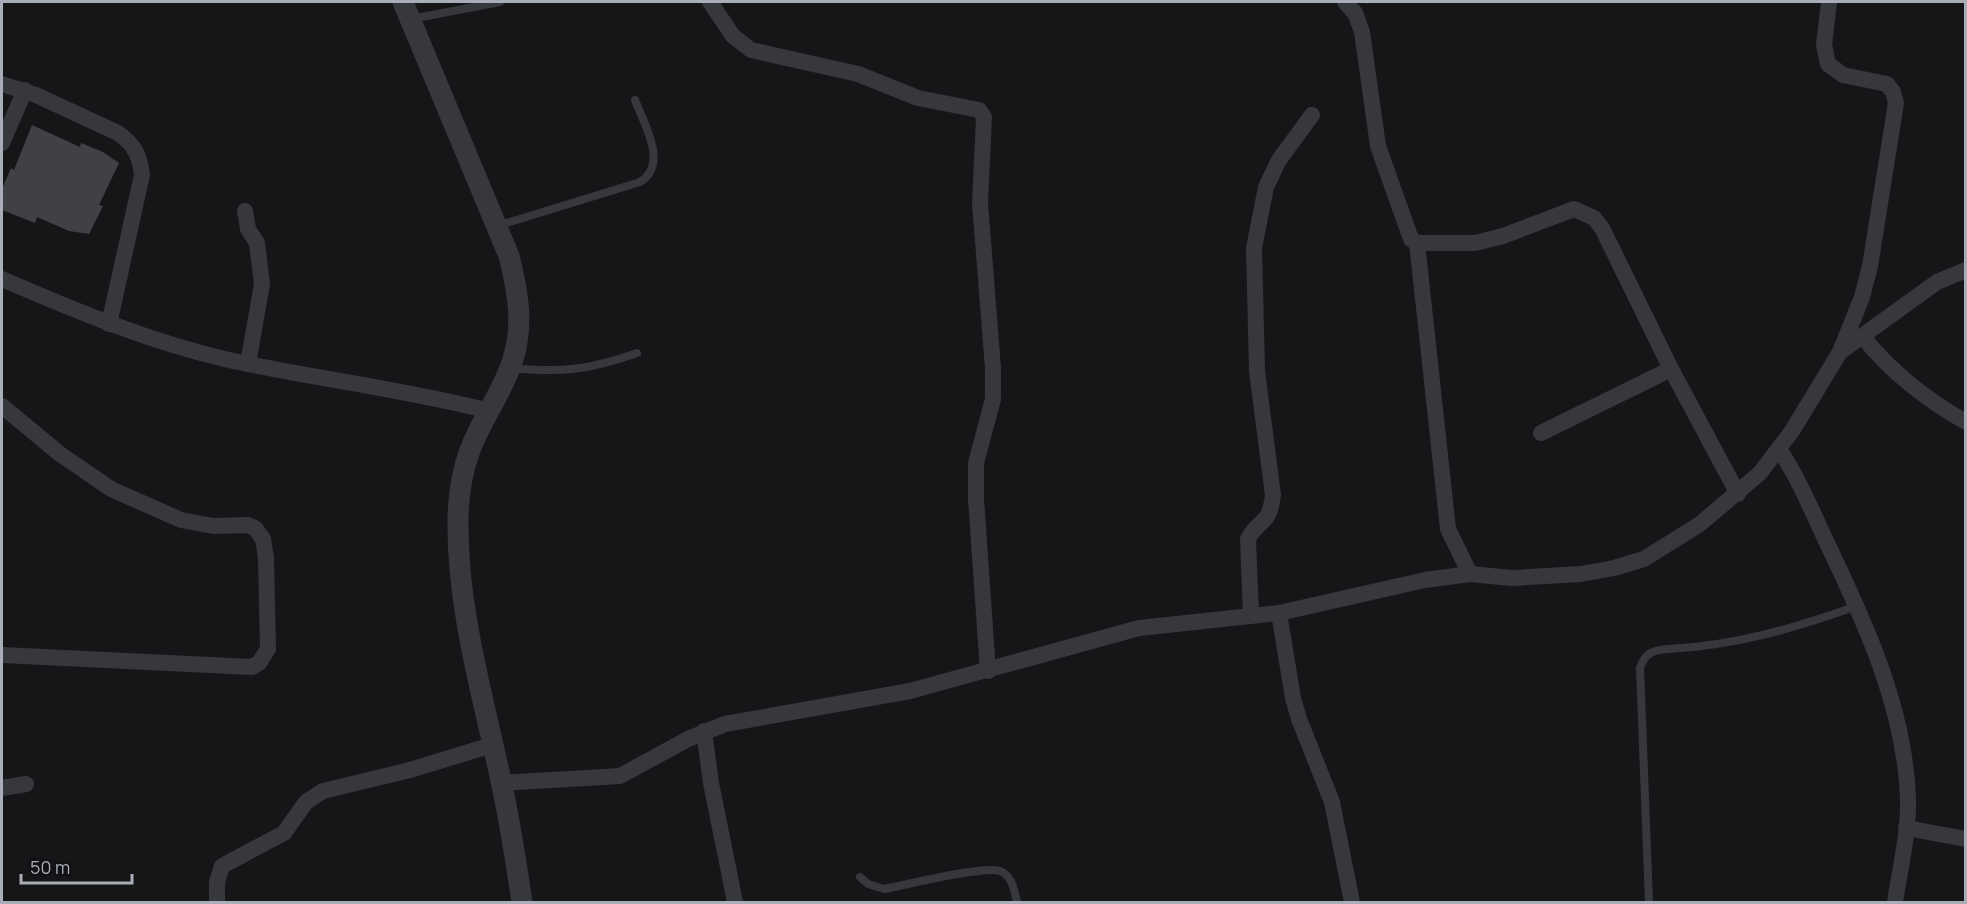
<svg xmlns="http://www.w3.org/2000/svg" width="1967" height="904" font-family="Manrope,sans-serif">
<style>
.building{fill:#404145}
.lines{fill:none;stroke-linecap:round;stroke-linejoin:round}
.service{stroke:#37383d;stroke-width:8}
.minor{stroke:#37383d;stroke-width:16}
.tertiary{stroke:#37383d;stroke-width:21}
</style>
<rect width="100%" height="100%" fill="#161618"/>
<!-- building -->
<path class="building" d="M32,125L80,147L81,143L103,152L119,163L99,205L103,206L89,234L69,231L37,217L35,223L2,210V189L11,168L14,170Z"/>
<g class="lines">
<!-- service -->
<g class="service">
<path d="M411,19L500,2"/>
<path d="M497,226L640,182C669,164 644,124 635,100"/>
<path d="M510,368C560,373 589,370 637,353"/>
<path d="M860,877L868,884L884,889C906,885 984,865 1000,871C1013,876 1014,891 1017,902"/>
<path d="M1649,902L1640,668C1645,653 1653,650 1668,649C1734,646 1795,628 1857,606"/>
</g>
<!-- minor -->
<g class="minor">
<path d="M710,2L733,36L751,50L858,74L918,98L979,110L984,117L980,203L993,368V399L976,463V499L988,671"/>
<path d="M1345,2L1355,13L1362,32L1378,146L1411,239L1417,243H1475L1503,236L1574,209L1594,218L1602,228L1671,369L1738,494"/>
<path d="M2,84L36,95L118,133C134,144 140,156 142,175L109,324"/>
<path d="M2,143L25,90"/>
<path d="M245,211L248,229L257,243L262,284L248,364"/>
<path d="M1417,243L1448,529L1470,574"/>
<path d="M2,279C76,311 150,342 229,360C316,379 403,389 489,411"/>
<path d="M1863,337C1890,371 1928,401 1966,422"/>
<path d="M1840,352L1937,282L1966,270"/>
<path d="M2,406L60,454L111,489L181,520L213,526L248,525L255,528L263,539L266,558L268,649L259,663L252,667L2,655"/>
<path d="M1541,433L1671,369"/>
<path d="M1779,449C1799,479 1812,511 1827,543C1865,622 1905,709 1908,798C1909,832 1900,869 1895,902"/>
<path d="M1279,613L1293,698L1299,719L1332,802L1352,902"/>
<path d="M1251,616L1248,539C1260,517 1269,527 1273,495L1257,371L1254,248L1266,187L1279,160L1312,115"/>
<path d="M704,731L711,783L735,902"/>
<path d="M501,783L620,776L688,739L725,724L910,691L1139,628L1279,613L1425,580L1470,574L1512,578L1581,574L1614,568L1644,559L1700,524L1760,473L1792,431L1840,352L1862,297L1870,266L1896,103L1893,92L1887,84L1843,75L1828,64L1824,45L1829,2"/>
<path d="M2,788L26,784"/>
<path d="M1906,828L1966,839"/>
<path d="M217,902V882L222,866L284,833L306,802L323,791L410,770L492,745"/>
</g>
<!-- tertiary -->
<path class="tertiary" d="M403,2L509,256C516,284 522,313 517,342C511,381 484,413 470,450C462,472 458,498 458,521C457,609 483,696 501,781C510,821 516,862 522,902"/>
</g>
<!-- border -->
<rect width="1967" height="904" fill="none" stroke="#a8adb8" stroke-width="6"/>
<!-- scale -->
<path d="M21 874v9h111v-9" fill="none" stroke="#a8adb8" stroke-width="3"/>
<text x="30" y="874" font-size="18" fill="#a8adb8" stroke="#111113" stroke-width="4.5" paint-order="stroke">50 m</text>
</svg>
